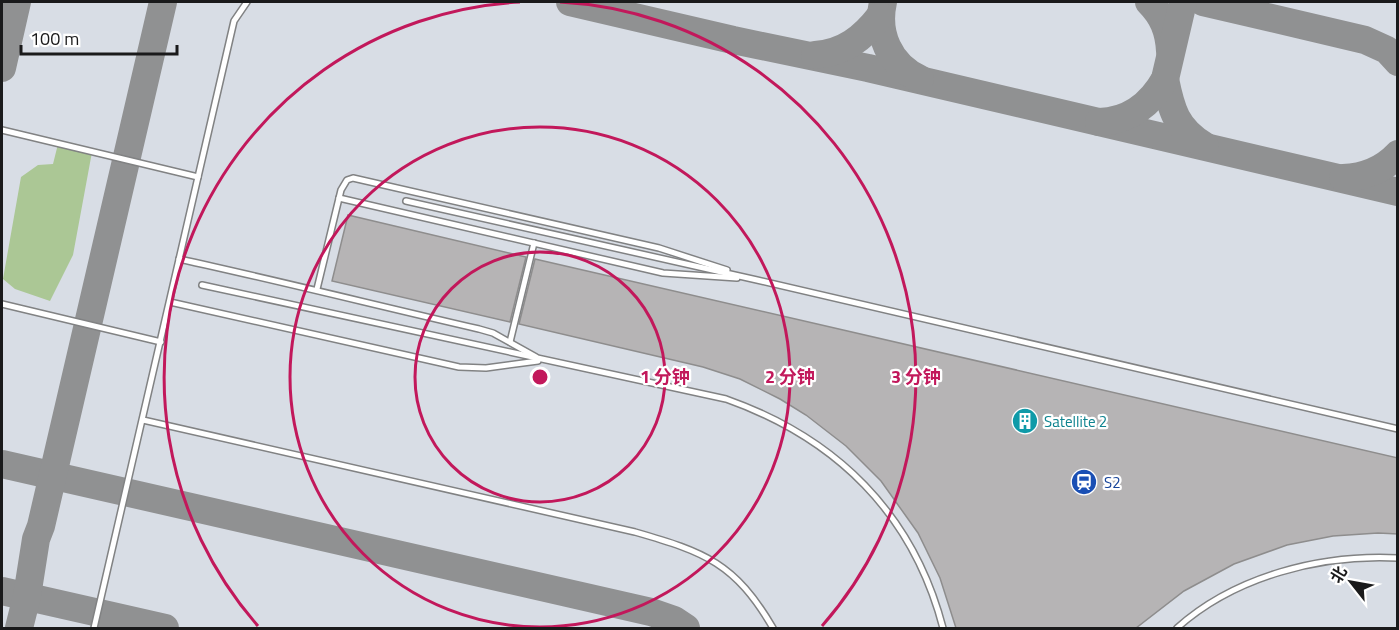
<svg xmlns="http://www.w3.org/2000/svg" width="1399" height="630" font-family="'Titillium Web','Noto Sans SC',sans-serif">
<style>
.built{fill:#d8dde5}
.green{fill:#abc795}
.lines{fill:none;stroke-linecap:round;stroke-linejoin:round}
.taxiway{stroke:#909192;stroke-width:28}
.building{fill:#b6b4b5;stroke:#8e8d8d;stroke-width:1.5}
.lane-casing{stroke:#818283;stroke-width:8}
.lane{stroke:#fff;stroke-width:5}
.ring{fill:none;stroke:#c2185b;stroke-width:3}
.labels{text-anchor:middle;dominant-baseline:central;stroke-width:4.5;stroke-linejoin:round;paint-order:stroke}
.culture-label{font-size:15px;fill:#0d838f;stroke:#fff;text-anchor:start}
.transit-label{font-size:15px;fill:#164399;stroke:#fff;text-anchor:start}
.centre{fill:#c2185b;stroke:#fff;stroke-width:3}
.ring-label{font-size:18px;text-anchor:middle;font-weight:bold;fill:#c2185b;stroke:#fff;stroke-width:4.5;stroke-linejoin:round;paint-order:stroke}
</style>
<rect width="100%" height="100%" fill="#e5e6e7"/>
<!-- built -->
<rect class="built" x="2" y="2" width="1395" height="626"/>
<!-- green -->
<path class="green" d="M58,144L92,152L73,255L50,301L15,289L3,279L21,177L38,165L53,164Z"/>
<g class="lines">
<!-- taxiway -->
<g class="taxiway">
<path d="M570,2L733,40L868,68L1398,192"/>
<path d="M883,2C876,33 889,65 920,79"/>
<path d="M1149,2C1163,16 1169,31 1170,51"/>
<path d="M1203,2L1365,40L1387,50L1398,62"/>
<path d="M815,55C844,53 863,38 880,16"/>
<path d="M2,68L17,2"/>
<path d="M1165,79C1171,109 1176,129 1205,146"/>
<path d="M1099,122C1129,121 1151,104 1165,79L1183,2"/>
<path d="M1343,178C1365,177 1383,170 1398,154"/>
<path d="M2,464L651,612L674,620L686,628"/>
<path d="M2,591L165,628"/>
<path d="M19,628L27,596L36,539L41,526L163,2"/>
</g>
</g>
<!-- building -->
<g class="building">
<path d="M348,215L526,257L510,322L332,281Z"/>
<path d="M535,259L1398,458V534L1378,533L1333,536L1287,545L1234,564L1184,591L1136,628H956L940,578L918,533L881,481L846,446L806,415L780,399L740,379L703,367L519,324Z"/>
</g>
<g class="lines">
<!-- lane casing -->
<g class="lane-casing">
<g id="lane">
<path d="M2,130L198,177"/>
<path d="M339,198L663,273L737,278"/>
<path d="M406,201L757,280L1398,429"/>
<path d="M179,259C280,281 379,306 479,329L493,333L536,357"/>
<path d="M202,285L726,399C836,438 913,513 943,628"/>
<path d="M317,289L341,190L347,180L353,178L659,248L727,270"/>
<path d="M170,302L459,367L486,368L538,361"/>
<path d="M2,304L161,342"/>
<path d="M510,342L534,243"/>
<path d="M143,420L635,532C705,552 735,563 773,628"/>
<path d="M94,628L234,21L247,2"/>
<path d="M1177,628C1235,576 1321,554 1398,558"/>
</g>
</g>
<!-- lane -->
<use href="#lane" class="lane"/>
</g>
<!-- distance rings -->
<g class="ring">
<circle cx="540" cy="377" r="125"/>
<circle cx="540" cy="377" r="250"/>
<path d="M258 626A376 376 0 0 1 520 2M560 2A376 376 0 0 1 822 626"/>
</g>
<!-- icons -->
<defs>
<g id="building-disc" transform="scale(1.35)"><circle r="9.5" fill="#0f9aa8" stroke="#fff"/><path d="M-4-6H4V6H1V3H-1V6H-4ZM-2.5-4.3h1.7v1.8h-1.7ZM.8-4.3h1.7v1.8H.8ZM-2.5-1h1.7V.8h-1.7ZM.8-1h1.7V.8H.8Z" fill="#fff"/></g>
<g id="station-disc" transform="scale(1.35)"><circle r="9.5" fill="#1a4fb4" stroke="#fff"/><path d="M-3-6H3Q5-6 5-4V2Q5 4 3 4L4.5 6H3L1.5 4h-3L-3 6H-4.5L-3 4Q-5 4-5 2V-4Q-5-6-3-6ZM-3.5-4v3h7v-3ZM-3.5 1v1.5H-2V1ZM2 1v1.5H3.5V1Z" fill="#fff"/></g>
</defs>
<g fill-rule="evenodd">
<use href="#building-disc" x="1025" y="421"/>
<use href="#station-disc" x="1084" y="482"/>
</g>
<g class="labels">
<!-- culture labels -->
<g class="culture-label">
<text x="1044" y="421">Satellite 2</text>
</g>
<!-- transit labels -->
<g class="transit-label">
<text x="1104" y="482">S2</text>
</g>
</g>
<circle cx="540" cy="377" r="9" class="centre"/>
<g class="ring-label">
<text x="665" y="383">1 分钟</text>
<text x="790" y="383">2 分钟</text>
<text x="916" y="383">3 分钟</text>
</g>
<!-- border -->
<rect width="1399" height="630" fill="none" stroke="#1a1a1b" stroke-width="6"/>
<!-- north arrow -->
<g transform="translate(1351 582) rotate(301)" stroke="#ffffff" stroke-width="4.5" paint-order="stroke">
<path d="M0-4.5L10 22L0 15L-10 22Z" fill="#1a1a1b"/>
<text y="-9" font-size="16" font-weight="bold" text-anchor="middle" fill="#1a1a1b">北</text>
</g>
<!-- scale -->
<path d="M21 45v9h156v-9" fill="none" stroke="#1a1a1b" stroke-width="3"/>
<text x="30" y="45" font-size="18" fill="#1a1a1b" stroke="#ffffff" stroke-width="4.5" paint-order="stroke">100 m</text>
</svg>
